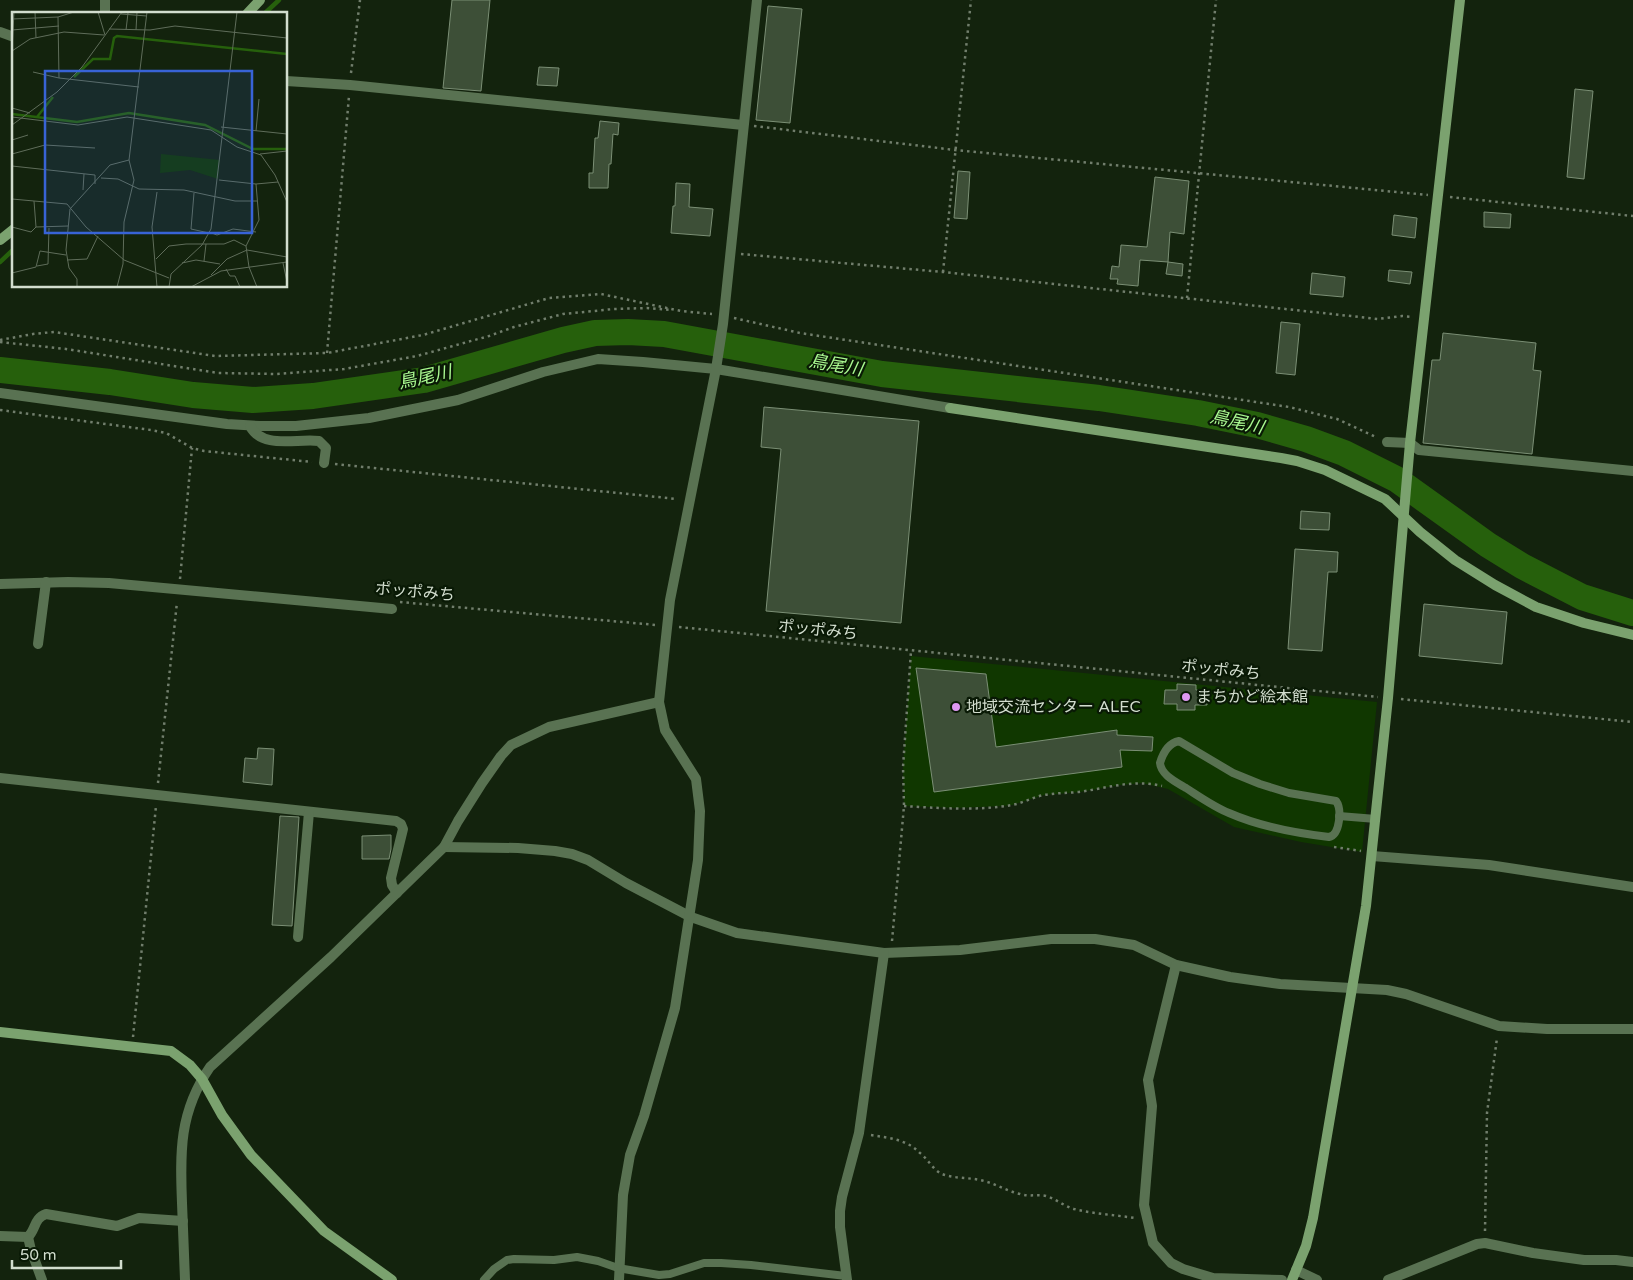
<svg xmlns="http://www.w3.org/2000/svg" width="1633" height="1280" font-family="'Varela Round','Noto Sans JP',sans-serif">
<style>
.green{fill:#103700}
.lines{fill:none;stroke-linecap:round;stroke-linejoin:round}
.stream{stroke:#26600c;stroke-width:4.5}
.river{stroke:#26600c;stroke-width:26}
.building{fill:#3d4f37;stroke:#7b8f75}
.path{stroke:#717e6c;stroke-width:2.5;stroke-dasharray:2.5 4;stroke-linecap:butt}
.lane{stroke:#597252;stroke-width:8}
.street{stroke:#597252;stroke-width:10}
.secondary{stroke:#7ba26f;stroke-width:10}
.poi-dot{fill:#de98f2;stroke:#091905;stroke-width:2}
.labels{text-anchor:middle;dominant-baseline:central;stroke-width:4.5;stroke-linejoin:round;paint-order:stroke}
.street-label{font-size:16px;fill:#d2ddce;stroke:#091905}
.poi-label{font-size:16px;fill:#d2ddce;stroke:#091905;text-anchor:start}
.water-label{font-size:18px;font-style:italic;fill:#aaf991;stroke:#091905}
.inset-river{fill:none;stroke:#26600c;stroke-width:2.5}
.inset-road{fill:none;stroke:#5f6d5a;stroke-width:1}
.view{fill:#3863d6;fill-opacity:0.15;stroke:#3863d6;stroke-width:2.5}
.inset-edge{fill:none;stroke:#d2ddce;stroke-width:2.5}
</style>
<rect width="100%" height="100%" fill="#13230d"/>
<!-- green -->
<path class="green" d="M911,656L1377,702L1362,852L1301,842L1234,827L1168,789L1142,783L1120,785L1080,792L1044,795L1012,805L1003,806L958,808L904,806L903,767Z"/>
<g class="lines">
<!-- stream -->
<g class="stream">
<path d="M264,14L279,0"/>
<path d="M0,262L14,249"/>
</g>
<!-- river -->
<path class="river" d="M0,370L110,382L193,395L253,400L313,396L424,380L563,340L595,333L628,332L664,334L882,374L1099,398L1198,413L1257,425L1306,439L1344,453L1396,479L1488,545L1522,566L1582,597L1633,613"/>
</g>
<!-- building -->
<g class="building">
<path d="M452,0H490L481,91L443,88Z"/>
<path d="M768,6L802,9L790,123L756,120Z"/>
<path d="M539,67L559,68L557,86L537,85Z"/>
<path d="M1575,89L1593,91L1584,179L1567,177Z"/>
<path d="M600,121L619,123L618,135L613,134L611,164H609L608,188H589V173H593L595,138H598Z"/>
<path d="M958,171L970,172L967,219L954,218Z"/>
<path d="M1155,177L1189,181L1184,234L1170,232L1168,262L1140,260L1138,286L1117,284L1118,279H1110L1112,266L1119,267L1121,245L1147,247Z"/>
<path d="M676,183L690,184L689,207L713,209L710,236L671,233L673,206H675Z"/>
<path d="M1484,212L1511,214L1510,228L1484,227Z"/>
<path d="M1394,215L1417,218L1415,238L1392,235Z"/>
<path d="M1168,262L1183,264L1182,276L1166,274Z"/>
<path d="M1389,270L1412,272L1410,284L1388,281Z"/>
<path d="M1312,273L1345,277L1343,297L1310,294Z"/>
<path d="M1281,322L1300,324L1295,375L1276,373Z"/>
<path d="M1443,333L1536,343L1533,370L1541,371L1532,454L1423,443L1432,360H1440Z"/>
<path d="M764,407L919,421L901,623L766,611L781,449L761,447Z"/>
<path d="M1301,511L1330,513L1329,530L1300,529Z"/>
<path d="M1295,549L1338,552L1337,572H1328L1322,651L1288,649Z"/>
<path d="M1424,604L1507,612L1502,664L1419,656Z"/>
<path d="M916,668L986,674L996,747L1117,730V735L1153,737L1152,751L1120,750L1122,767L934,792Z"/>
<path d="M1177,684L1196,685V690H1207V705H1195V710H1177V704H1164L1165,690H1177Z"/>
<path d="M258,748L274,749L272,785L243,782L245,758L257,759Z"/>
<path d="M280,816L299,817L292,926L272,925Z"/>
<path d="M391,835V849L389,859H362V836Z"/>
</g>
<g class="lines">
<!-- path -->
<g class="path">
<path d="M351,73L360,0"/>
<path d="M754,126L955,150L1428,195"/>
<path d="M1450,197L1633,216"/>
<path d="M741,254L943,272L1378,319L1402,316L1412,317"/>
<path d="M943,272L971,0"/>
<path d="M1187,298L1216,0"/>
<path d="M734,318L800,333L1289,407L1337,419L1376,437"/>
<path d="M0,340L33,334L54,332L215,356L327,353L423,335L549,298L601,294L681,311L712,314"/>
<path d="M0,342L66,349L218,373L277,374L344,369L417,356L489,336L514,327L563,314L614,309L647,308L671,310"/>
<path d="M327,353L349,96"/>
<path d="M0,410L151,430L166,433L192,448L204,451L312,462"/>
<path d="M335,464L677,499"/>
<path d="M180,579L192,448"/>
<path d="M400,602L656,625"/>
<path d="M679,627L1378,697"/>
<path d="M1401,699L1633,722"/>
<path d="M158,783L177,602"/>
<path d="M904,806C937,808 979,811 1012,805C1023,803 1033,797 1044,795C1056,793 1067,793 1079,792C1107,788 1134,779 1162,786"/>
<path d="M1334,847L1361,851"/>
<path d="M892,941L904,806L903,767L911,651"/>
<path d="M133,1037L156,806"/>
<path d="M871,1135C889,1138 906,1139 920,1153C928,1159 933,1170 942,1174C955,1179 970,1177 984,1181C996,1184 1007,1191 1020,1194C1029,1197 1037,1194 1046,1196C1056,1199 1064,1206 1074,1209C1094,1214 1115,1215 1135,1218"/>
<path d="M1485,1231L1487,1113L1497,1038"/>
</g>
<!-- lane -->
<g class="lane">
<path d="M1179,741L1233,773L1260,784L1289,793L1336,801C1342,809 1340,835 1329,837C1294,833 1261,827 1229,813C1214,807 1200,797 1186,788C1176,782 1161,775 1160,763C1163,753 1169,743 1179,741Z"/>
<path d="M1339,816L1376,819"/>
<path d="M484,1280L494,1269L507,1260L514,1259L554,1260L577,1257L598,1261L618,1268L659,1275L670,1274L704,1263H721L751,1265L846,1276"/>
</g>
<!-- street -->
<g class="street">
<path d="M105,14V0"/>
<path d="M0,32L14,37"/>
<path d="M286,81L350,85L743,125"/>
<path d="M0,393L227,424L260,426H296L369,418L458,400L543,372L598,359L643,362L716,369L950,408"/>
<path d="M250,426C263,450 297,438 319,441L326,448L324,463"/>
<path d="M1387,442L1410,443L1419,450L1633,471"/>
<path d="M0,584L68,582L109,583L392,609"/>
<path d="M38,644L46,582"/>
<path d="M0,778L396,821L401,824L403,829L391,878L392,885L397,893"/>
<path d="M444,847L518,848L555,851L572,854L588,860L626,883L691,917L737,933L884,953L960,950L1051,939H1095L1134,945L1176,965L1230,977L1280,984L1387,990L1406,994L1499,1026L1547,1029H1633"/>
<path d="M1372,856L1489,865L1633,887"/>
<path d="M298,937L309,812"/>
<path d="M1176,965L1148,1080L1152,1106L1144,1205L1153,1243L1171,1263L1183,1269L1213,1278L1282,1280"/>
<path d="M0,1236L28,1237C36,1229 34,1218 46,1214L117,1226L139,1218L183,1221"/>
<path d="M28,1237L31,1250L42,1280"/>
<path d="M1296,1270L1317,1280"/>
<path d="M185,1280C184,1254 183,1229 182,1203C180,1152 179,1112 210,1067L331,957L444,847L458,821L482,783L501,756L511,745L549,727L659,702"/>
<path d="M619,1280L623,1195L630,1155L644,1116L675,1008L698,860L700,811L696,779L665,730L659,702L670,600L716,369L723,324L757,0"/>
<path d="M847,1280L840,1227V1211L842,1197L859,1133L884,953"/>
<path d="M1388,1280L1477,1244L1485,1243L1533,1253L1584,1260H1616L1633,1262"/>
</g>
<!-- secondary -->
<g class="secondary">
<path d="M247,14L260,0"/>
<path d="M0,240L14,229"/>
<path d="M950,408L1281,458L1297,461L1325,470L1385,499L1420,532L1455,560L1495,585L1536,607L1584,623L1633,635"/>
<path d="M0,1032L171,1051L190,1065L202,1079L222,1115L251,1155L324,1231L392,1280"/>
<path d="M1292,1280L1306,1246L1313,1218L1366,906L1388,698L1410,443L1460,0"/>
</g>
</g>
<!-- markers -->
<g class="poi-dot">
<circle cx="1186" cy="697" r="5"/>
<circle cx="956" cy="707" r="5"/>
</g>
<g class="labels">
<!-- street labels -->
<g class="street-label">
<text transform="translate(415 592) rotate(5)">ポッポみち</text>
<text transform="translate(818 630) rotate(6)">ポッポみち</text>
<text transform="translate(1221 670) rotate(6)">ポッポみち</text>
</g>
<!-- poi labels -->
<g class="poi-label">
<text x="1196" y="697">まちかど絵本館</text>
<text x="966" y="707">地域交流センター ALEC</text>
</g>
<!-- water labels -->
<g class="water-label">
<text transform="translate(836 365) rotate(10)">鳥尾川</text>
<text transform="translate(425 377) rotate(-12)">鳥尾川</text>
<text transform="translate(1237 422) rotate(13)">鳥尾川</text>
</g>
</g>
<!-- overview -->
<g transform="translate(12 12)">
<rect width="275" height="275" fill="#13230d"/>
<path d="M149,142L208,148L206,167L178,158L148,161Z" fill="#103700"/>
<path class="inset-river" d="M62,65L81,47H98L102,26L105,24L275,42M0,102L65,110L117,101L193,113L241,137H275M25,105L41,85"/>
<path class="inset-road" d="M23,0L24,26M86,0L93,23M109,2L135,4M46,5L47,66L127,75M0,7L46,5L62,0M97,17L138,18L163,14L275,26M0,18L47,14M114,18L116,1M124,18L125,0M0,38L2,0M0,39L18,27L52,20L92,23M21,60L47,66M0,96L18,101M0,105L66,113L115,105L199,118L225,135L249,143L263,163L275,190M0,113L45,80L70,55L110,0M209,115L275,122M244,119L247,87M0,128L16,123M0,142L33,133L83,136M248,142L275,139M0,154L83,163V172M89,166L106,167L127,177L172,178L223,189H245M207,168L244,172M71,178L72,162M145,180L140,215L145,275M182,181L179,217L197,221M0,187L55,192L74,215L112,248L157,266M22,189L24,215M0,215L19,220L24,215L56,214M197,220L205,223L221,217L244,220M144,247L157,234L174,232H212L222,228L234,234M55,248L75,247L86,224M192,249L194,232M170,251L184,248L208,252M271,251L275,270M25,254L36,252L37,216M214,257L218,264H223L228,275M0,261L24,255L28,239L54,243M199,263L215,247L235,238L275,245M65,275V267L57,256L54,238L58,197L98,153L117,148M105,275L111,252L112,210L122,168L117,148L135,0M157,275L159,262L190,233L199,217L225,0M179,275L209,259L275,250M245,275L237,255L234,234L247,208L244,172L266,170"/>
<path class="view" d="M33,59H240V221H33Z"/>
<rect width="275" height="275" class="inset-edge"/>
</g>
<!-- scale -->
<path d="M12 1260v8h109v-8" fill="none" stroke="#d2ddce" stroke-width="2.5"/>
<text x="20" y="1260" font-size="15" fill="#d2ddce" stroke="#091905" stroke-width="4" paint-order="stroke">50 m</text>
</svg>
